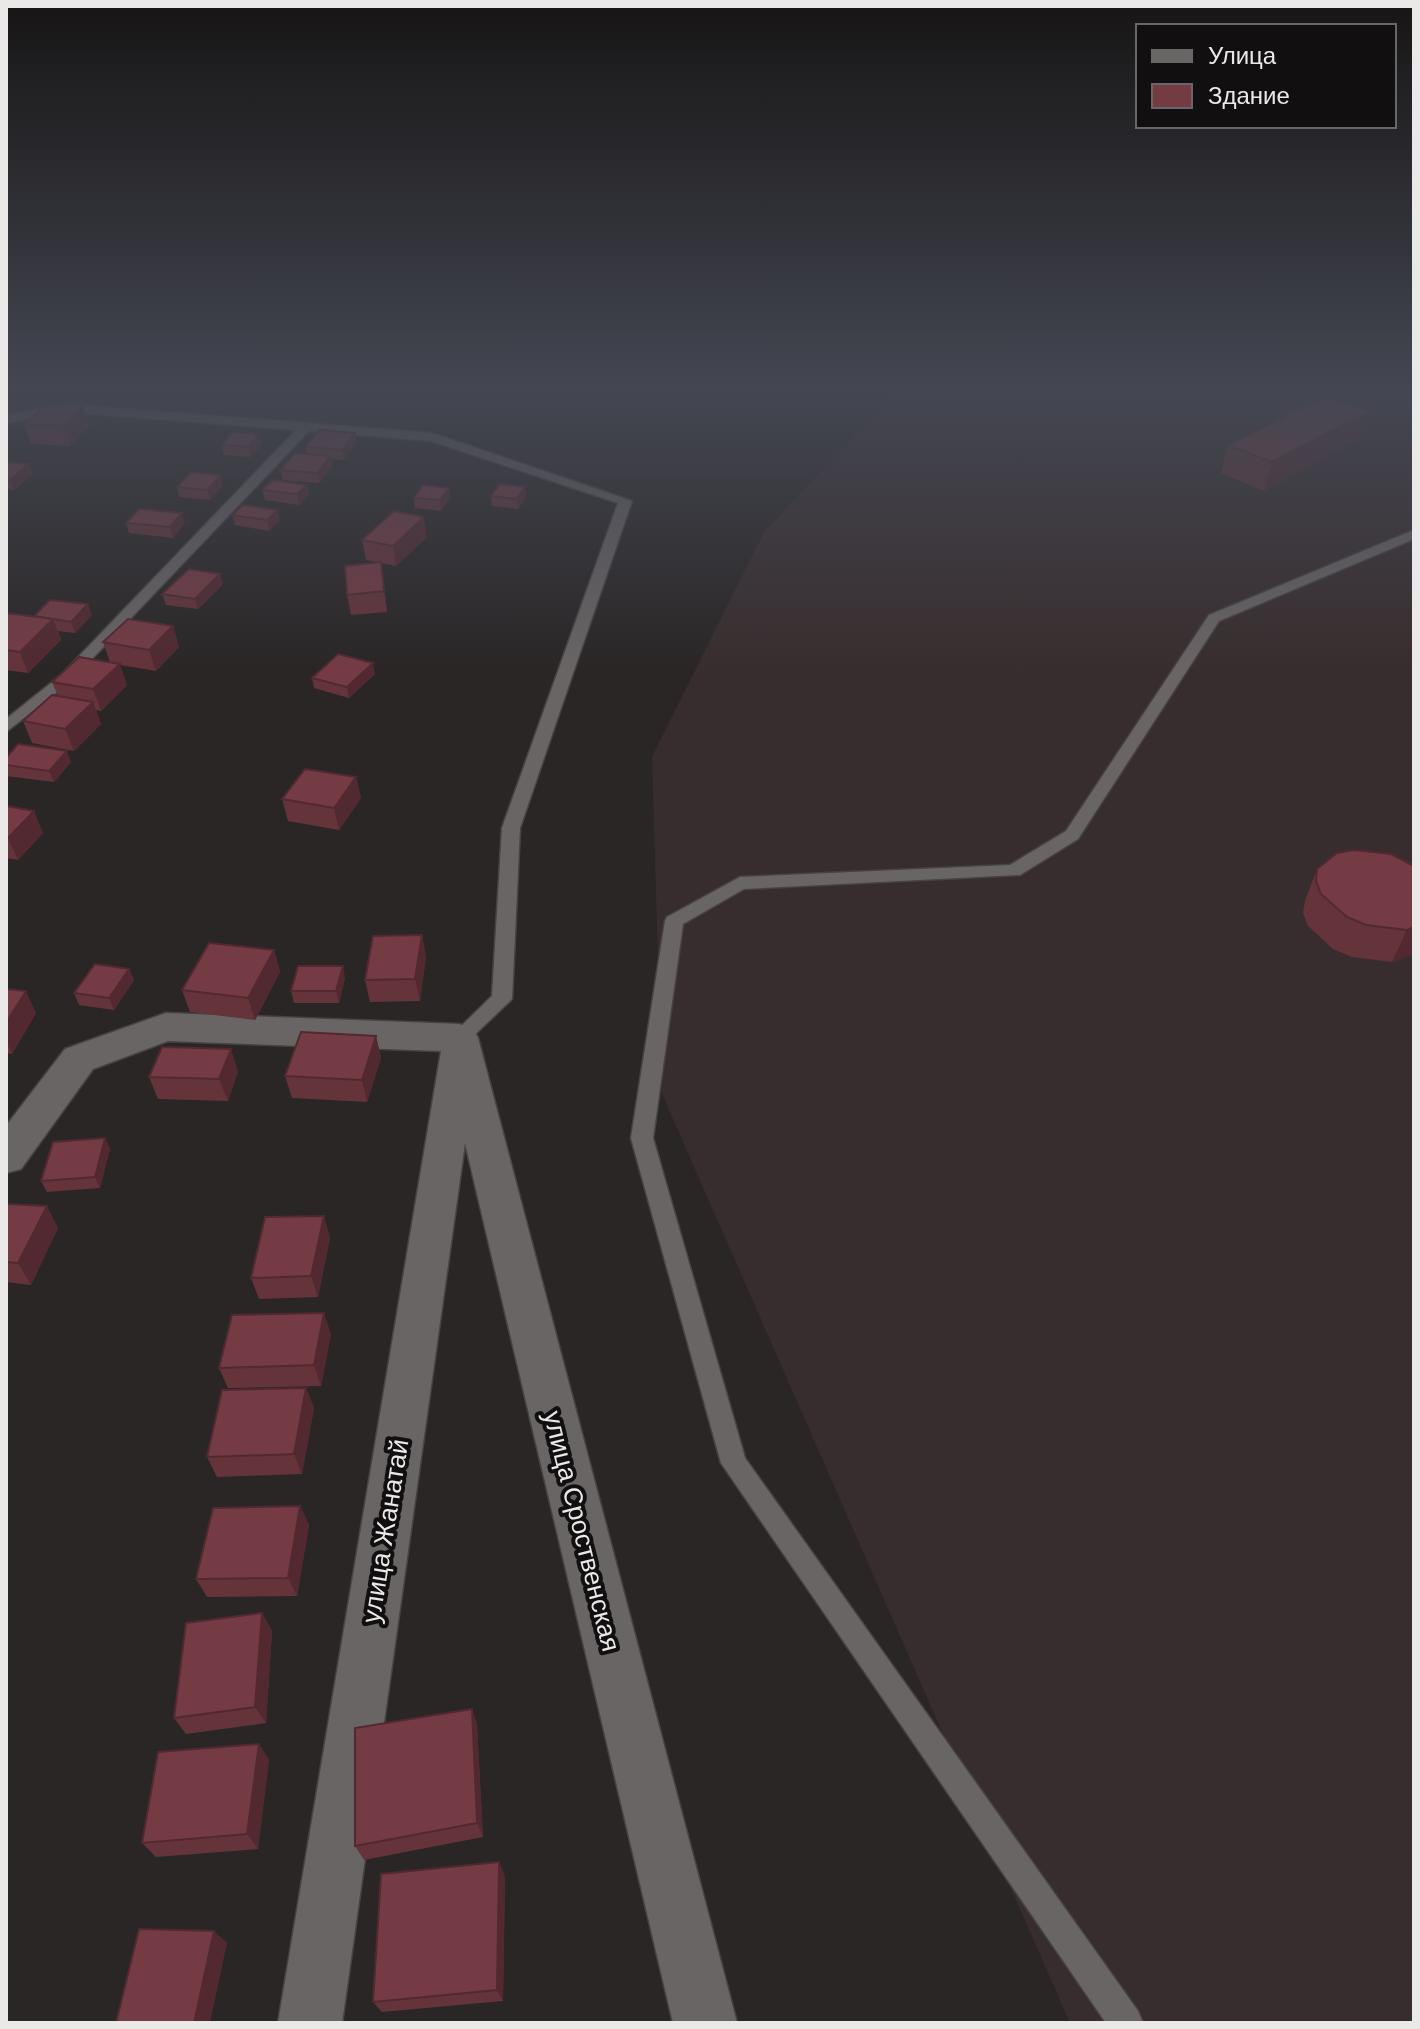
<svg xmlns="http://www.w3.org/2000/svg" width="1420" height="2029" font-family="'DM Sans',sans-serif">
<style>
.built{fill:#382d2e}
.lines{fill:none;stroke-linecap:round;stroke-linejoin:round}
.lane-casing{stroke:#464343;stroke-width:3}
.street-casing{stroke:#464343;stroke-width:3}
.lane{fill:#6a6565;fill-rule:evenodd}
.street{fill:#6a6565;fill-rule:evenodd}
.wall{fill:#65333a}
.shaded-wall{fill:#522930}
.building{fill:#753b44;stroke:#522930;stroke-width:2}
.labels{text-anchor:middle;dominant-baseline:central;stroke-width:8;stroke-linejoin:round;paint-order:stroke}
.near-street-label{font-size:26px;fill:#ebe8e8;stroke:#110f0f}
</style>
<rect width="100%" height="100%" fill="#2a2626"/>
<!-- built -->
<path class="built" d="M900,388H1414V2023H1070L662,1094L652,757L764,532Z"/>
<g class="lines">
<!-- lane casing -->
<g class="lane-casing">
<g id="lane">
<path d="M67,404L432,433L632,501L520,828L512,999L466,1043H452L449,1038L492,996L502,828L618,503L431,441L309,431L71,681L6,732V719L61,675L296,430L67,412L6,423V415Z"/>
<path d="M1414,530V539L1219,621L1078,839L1020,875L744,889L683,924L653,1138L745,1458L1138,2011L1143,2023H1106L721,1463L631,1138L665,921L667,917L740,877L1010,865L1066,831L1209,615Z"/>
</g>
</g>
<!-- street casing -->
<g class="street-casing">
<path id="street" d="M166,1013L459,1024L473,1028L478,1038L737,2023H673L465,1143L342,2023H278L441,1051L168,1041L93,1069L21,1169L6,1173V1126L65,1049Z"/>
</g>
<!-- lane -->
<use href="#lane" class="lane"/>
<!-- street -->
<use href="#street" class="street"/>
</g>
<!-- wall -->
<g class="wall">
<path d="M1369,411L1359,439L1264,491L1221,473L1228,445Z"/>
<path d="M24,425L89,426L71,446L31,444Z"/>
<path d="M355,433L356,443L343,460L332,459L333,465L319,483L283,480L280,470L307,454L306,447Z"/>
<path d="M259,434L262,444L251,457L224,455L222,445Z"/>
<path d="M6,462L29,464L33,474L14,490L6,489Z"/>
<path d="M223,485L210,500L179,497L177,487Z"/>
<path d="M307,485L309,495L299,505L265,500L262,490Z"/>
<path d="M525,487L526,497L518,509L492,506L491,496Z"/>
<path d="M414,498H451L441,511L415,508Z"/>
<path d="M232,515L280,520L269,531L235,525Z"/>
<path d="M126,523H185L173,538L129,533Z"/>
<path d="M427,537L396,566L381,563L387,612L351,615L347,595L377,562L366,560L362,540Z"/>
<path d="M223,584L198,609L166,605L162,594Z"/>
<path d="M6,613L34,616L92,615L75,633L58,631L61,640L28,673L6,670Z"/>
<path d="M173,626L179,647L156,671L120,665L127,685L101,711L96,710L101,724L74,751L32,743L23,721L58,696L52,682L110,662L103,642Z"/>
<path d="M375,674L349,698L314,688L312,678Z"/>
<path d="M6,758L71,762L54,782L6,776Z"/>
<path d="M356,777L361,798L339,830L288,821L282,799Z"/>
<path d="M6,806L43,833L18,860L6,858Z"/>
<path d="M1414,866V954L1392,962L1352,957L1333,949L1308,926L1303,913L1305,901L1317,869Z"/>
<path d="M422,935L426,957L420,1001L370,1002L365,980Z"/>
<path d="M274,950L280,972L255,1020L190,1012L182,990Z"/>
<path d="M129,969L134,980L114,1010L79,1005L74,993Z"/>
<path d="M345,978L339,1003H294L291,991Z"/>
<path d="M6,989L36,1013L12,1054L6,1053Z"/>
<path d="M376,1036L381,1058L367,1102L292,1098L285,1076Z"/>
<path d="M238,1071L228,1101L158,1099L149,1077Z"/>
<path d="M105,1138L110,1149L100,1188L47,1192L41,1181Z"/>
<path d="M6,1204L58,1228L31,1285L6,1282Z"/>
<path d="M330,1237L318,1297L259,1299L251,1278Z"/>
<path d="M331,1334L321,1386L228,1388L219,1368Z"/>
<path d="M306,1388L314,1408L302,1474L217,1477L207,1457Z"/>
<path d="M300,1506L309,1525L297,1596L207,1597L196,1579Z"/>
<path d="M262,1613L272,1631L266,1723L186,1734L174,1718Z"/>
<path d="M472,1709L477,1725L483,1837L364,1860L355,1846Z"/>
<path d="M269,1759L258,1849L156,1857L142,1843Z"/>
<path d="M505,1876L503,2001L382,2012L373,2002Z"/>
</g>
<!-- shaded-wall -->
<g class="shaded-wall">
<path d="M83,407L89,426L71,446L64,426Z"/>
<path d="M1369,411L1359,439L1264,491L1272,462Z"/>
<path d="M355,433L356,443L343,460L342,450Z"/>
<path d="M259,434L262,444L251,457L249,447Z"/>
<path d="M331,456L333,465L319,483L317,473Z"/>
<path d="M29,464L33,474L14,490L10,480Z"/>
<path d="M221,475L223,485L210,500L207,490Z"/>
<path d="M307,485L309,495L299,505L297,494Z"/>
<path d="M525,487L526,497L518,509L517,499Z"/>
<path d="M449,488L451,498L441,511L440,500Z"/>
<path d="M278,510L280,520L269,531L267,520Z"/>
<path d="M182,513L185,523L173,538L170,527Z"/>
<path d="M424,517L427,537L396,566L393,546Z"/>
<path d="M381,562L384,583L387,612L384,591Z"/>
<path d="M220,574L223,584L198,609L195,599Z"/>
<path d="M88,604L92,615L75,633L71,622Z"/>
<path d="M53,619L61,640L28,673L20,652Z"/>
<path d="M173,626L179,647L156,671L149,650Z"/>
<path d="M373,663L375,674L349,698L347,687Z"/>
<path d="M120,664L127,685L101,711L93,689Z"/>
<path d="M93,702L101,724L74,751L65,729Z"/>
<path d="M67,751L71,762L54,782L49,771Z"/>
<path d="M356,777L361,798L339,830L334,808Z"/>
<path d="M34,811L43,833L18,860L8,838Z"/>
<path d="M1414,927V954L1392,962L1407,930Z"/>
<path d="M422,935L426,957L420,1001L415,979Z"/>
<path d="M274,950L280,972L255,1020L248,998Z"/>
<path d="M343,966L345,978L339,1003L336,991Z"/>
<path d="M129,969L134,980L114,1010L109,998Z"/>
<path d="M26,991L36,1013L12,1054L6,1041V1023Z"/>
<path d="M376,1036L381,1058L367,1102L362,1080Z"/>
<path d="M231,1049L238,1071L228,1101L219,1079Z"/>
<path d="M105,1138L110,1149L100,1188L95,1177Z"/>
<path d="M47,1206L58,1228L31,1285L18,1263Z"/>
<path d="M324,1216L330,1237L318,1297L311,1276Z"/>
<path d="M324,1313L331,1334L321,1386L314,1365Z"/>
<path d="M306,1388L314,1408L302,1474L294,1454Z"/>
<path d="M300,1506L309,1525L297,1596L288,1578Z"/>
<path d="M262,1613L272,1631L266,1723L255,1707Z"/>
<path d="M472,1709L477,1725L483,1837L477,1823Z"/>
<path d="M259,1744L269,1759L258,1849L247,1834Z"/>
<path d="M499,1862L505,1876L503,2001L497,1990Z"/>
<path d="M214,1931L227,1943L210,2023H194Z"/>
</g>
<!-- building -->
<g class="building">
<path d="M1325,396L1369,411L1272,462L1228,445Z"/>
<path d="M44,405L83,407L64,426L24,425Z"/>
<path d="M319,430L355,433L342,450L306,447Z"/>
<path d="M232,432L259,434L249,447L222,445Z"/>
<path d="M295,453L331,456L317,473L280,470Z"/>
<path d="M6,462L29,464L10,480H6Z"/>
<path d="M191,472L221,475L207,490L177,487Z"/>
<path d="M273,480L307,485L297,494L262,490Z"/>
<path d="M500,484L525,487L517,499L491,496Z"/>
<path d="M423,485L449,488L440,500L414,498Z"/>
<path d="M243,505L278,510L267,520L232,515Z"/>
<path d="M139,509L182,513L170,527L126,523Z"/>
<path d="M394,511L424,517L393,546L362,540Z"/>
<path d="M381,562L384,591L347,595L345,566Z"/>
<path d="M189,569L220,574L195,599L162,594Z"/>
<path d="M50,600L88,604L71,622L34,616Z"/>
<path d="M6,613L53,619L20,652L6,650Z"/>
<path d="M128,619L173,626L149,650L103,642Z"/>
<path d="M338,654L373,663L347,687L312,678Z"/>
<path d="M79,657L120,664L93,689L52,682Z"/>
<path d="M52,695L93,702L65,729L23,721Z"/>
<path d="M18,744L67,751L49,771L6,765V758Z"/>
<path d="M305,769L356,777L334,808L282,799Z"/>
<path d="M6,806L34,811L8,838H6Z"/>
<path d="M1354,850L1391,854L1414,866V927L1407,930L1366,925L1347,917L1321,894L1316,881L1317,869L1337,853Z"/>
<path d="M422,935L415,979L365,980L373,936Z"/>
<path d="M209,943L274,950L248,998L182,990Z"/>
<path d="M95,964L129,969L109,998L74,993Z"/>
<path d="M298,966H343L336,991H291Z"/>
<path d="M6,989L26,991L6,1023Z"/>
<path d="M301,1032L376,1036L362,1080L285,1076Z"/>
<path d="M162,1047L231,1049L219,1079L149,1077Z"/>
<path d="M105,1138L95,1177L41,1181L53,1142Z"/>
<path d="M6,1204L47,1206L18,1263L6,1262Z"/>
<path d="M324,1216L311,1276L251,1278L265,1217Z"/>
<path d="M324,1313L314,1365L219,1368L232,1315Z"/>
<path d="M306,1388L294,1454L207,1457L222,1390Z"/>
<path d="M300,1506L288,1578L196,1579L213,1508Z"/>
<path d="M262,1613L255,1707L174,1718L186,1623Z"/>
<path d="M472,1709L477,1823L355,1846V1728Z"/>
<path d="M259,1744L247,1834L142,1843L158,1752Z"/>
<path d="M499,1862L497,1990L373,2002L381,1874Z"/>
<path d="M139,1929L214,1931L194,2023H116Z"/>
</g>
<!-- sky -->
<linearGradient id="sky" x2="0" y2="1"><stop stop-color="#171515"/><stop offset="0.58" stop-color="#444752"/><stop offset="1" stop-color="#444752" stop-opacity="0"/></linearGradient>
<rect width="1420" height="672" fill="url(#sky)"/>
<g class="labels">
<!-- near-street labels -->
<g class="near-street-label">
<text transform="translate(385 1531) rotate(-81)">улица Жанатай</text>
<text transform="translate(582 1531) rotate(76)">улица Сроственская</text>
</g>
</g>
<!-- border -->
<rect width="1420" height="2029" fill="none" stroke="#ebe8e8" stroke-width="16"/>
<!-- legend -->
<rect x="1136" y="24" width="260" height="104" fill="#110f0f" stroke="#686666" stroke-width="2"/>
<rect x="1152" y="50" width="40" height="12" fill="#6a6565" stroke="#686666" stroke-width="2"/>
<text x="1208" y="64" font-size="24" fill="#ebe8e8">Улица</text>
<rect x="1152" y="84" width="40" height="24" fill="#753b44" stroke="#686666" stroke-width="2"/>
<text x="1208" y="104" font-size="24" fill="#ebe8e8">Здание</text>
</svg>
